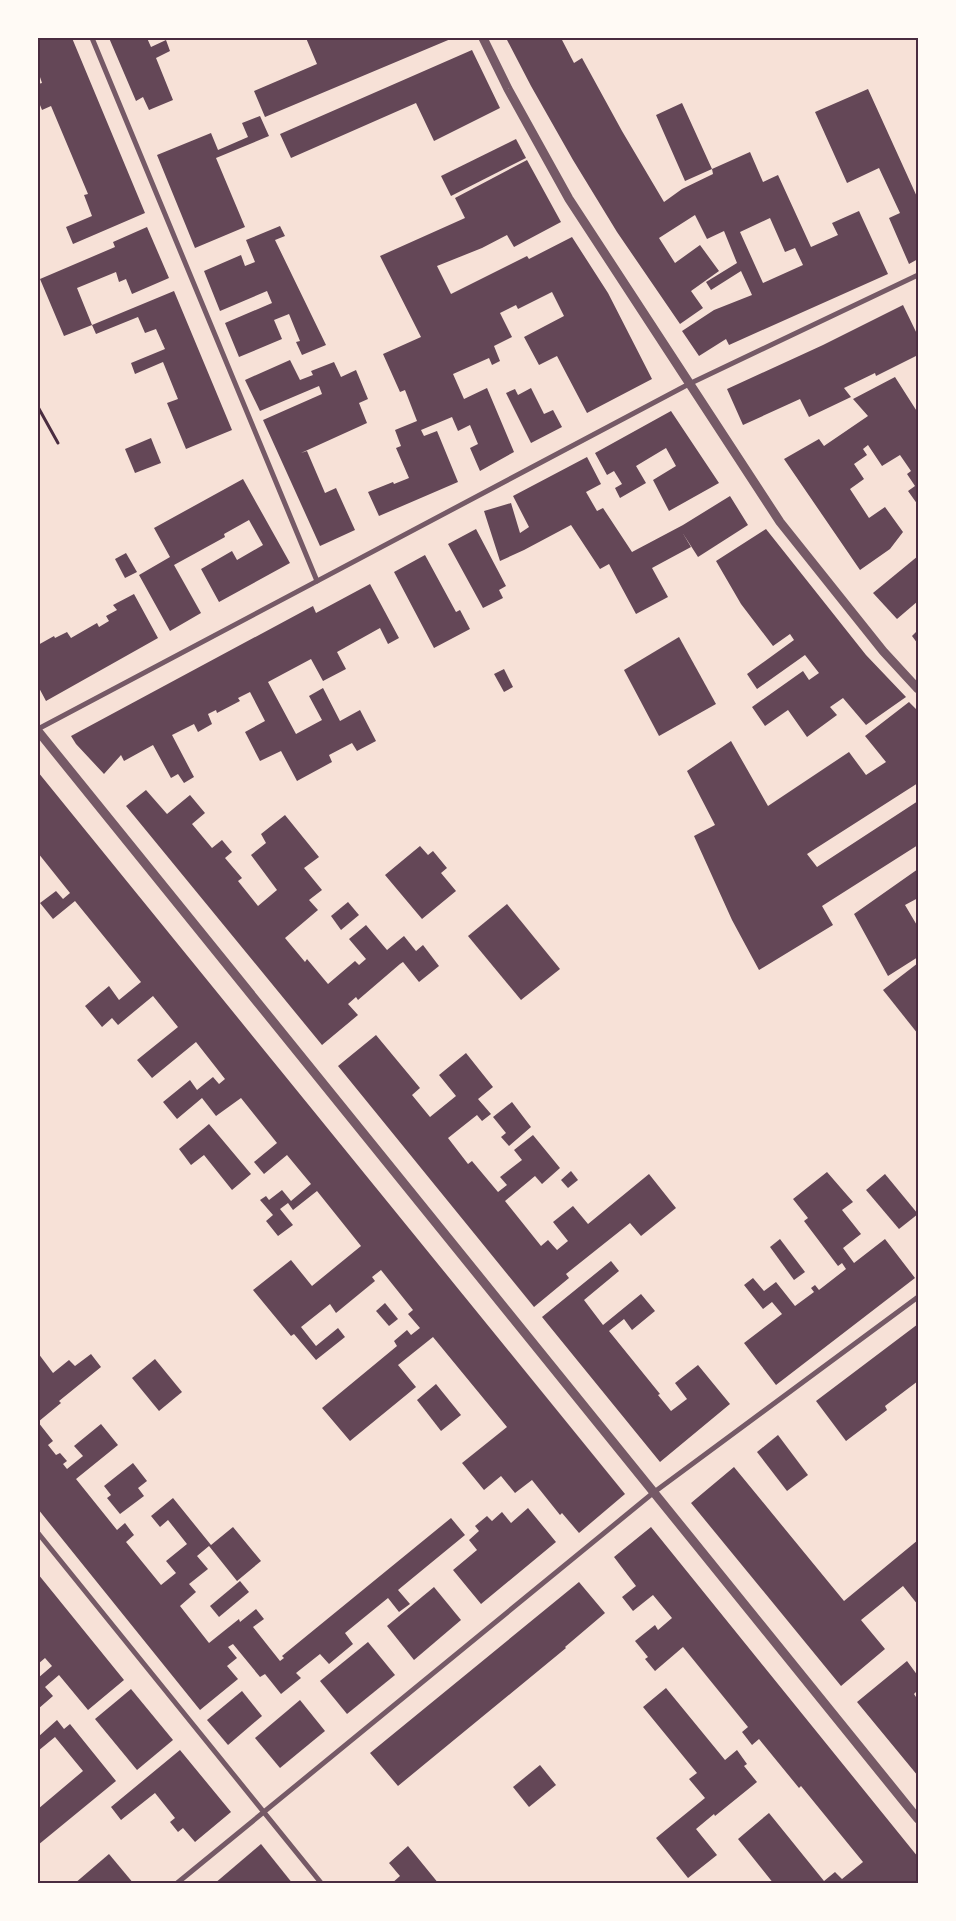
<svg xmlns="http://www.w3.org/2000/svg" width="956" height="1921" font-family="'Open Sans',sans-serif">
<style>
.building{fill:#644757;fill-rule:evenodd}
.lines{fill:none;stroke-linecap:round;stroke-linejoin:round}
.path{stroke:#4a2c40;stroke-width:3}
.minor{stroke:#755966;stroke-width:5}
.tertiary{stroke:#755966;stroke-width:9}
.neatline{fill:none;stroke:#4a2c40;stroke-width:2}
</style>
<rect width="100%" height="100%" fill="#f7e1d7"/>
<!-- building -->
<g class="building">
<path d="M38,38H72L145,213L73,244L66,227L92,216L84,195L88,194L51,106L42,110L38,100V84L42,83L38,71Z"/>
<path d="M109,38H147L151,47L166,40L170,51L156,58L173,100L149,110L143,97L136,101Z"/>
<path d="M306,38H453L265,117L254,91L317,64Z"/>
<path d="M506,38H561L574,63L582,58L622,131L664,202L682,189L713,174L712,169L685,181L656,115L682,103L712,169L750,152L763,182L778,175L811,247L838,235L832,223L859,211L888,274L729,345L726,339L699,356L682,331L714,310L752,295L741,271L711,290L706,282L737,263L724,231L707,239L695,215L659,238L675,263L700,245L719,271L691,291L703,308L680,324L617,232L573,160L531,86ZM770,218L785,252L795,248L803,265L763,283L740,232Z"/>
<path d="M472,50L500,108L434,141L416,103L291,158L280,134Z"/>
<path d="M868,89L918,199V259L909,264L889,218L900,213L879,168L847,183L815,112Z"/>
<path d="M260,116L269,136L216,158L245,227L195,248L157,155L211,133L218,150L248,137L242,123Z"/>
<path d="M516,139L526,158L451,196L441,176Z"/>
<path d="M527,160L561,222L514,247L507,235L482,248L437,266L451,294L527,256L529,259L572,237L608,293L652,379L587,413L557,356L539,365L524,337L564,316L552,292L518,309L516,305L500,313L512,337L494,346L500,361L492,365L489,358L453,374L464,399L487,388L514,452L480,471L470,448L478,444L470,425L458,431L452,417L421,430L424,436L437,431L458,482L379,516L368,492L393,482L394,484L409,478L396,448L401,446L395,430L417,421L405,390L400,392L383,354L421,337L380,256L465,218L455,198Z"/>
<path d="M280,226L285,236L275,240L326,345L302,355L296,342L300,341L289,314L274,320L282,339L239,357L225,323L272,303L267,291L220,311L204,271L241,255L245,266L255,262L246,240Z"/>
<path d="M147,227L169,278L132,294L126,279L119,282L116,272L77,288L92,325L64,336L40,279L115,247L113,242Z"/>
<path d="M174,291L232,430L186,449L167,403L178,399L163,362L135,374L131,363L165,349L156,329L145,333L138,317L96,334L92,325Z"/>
<path d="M903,305L918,336V355L876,376L875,373L844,388L851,397L809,417L800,399L743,425L727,389L823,345Z"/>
<path d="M290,360L300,380L313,375L311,371L334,362L341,377L356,370L368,399L359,403L367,423L301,453L307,451L325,493L336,488L355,530L320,546L263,420L322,394L319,386L260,411L245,380Z"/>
<path d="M895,377L918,413V505L908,491L915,486L907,474L911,471L900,455L882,466L868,445L863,449L867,455L854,464L864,479L850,489L869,518L885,507L903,532L890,549L860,570L784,459L819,439L824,446L868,416L853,399Z"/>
<path d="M531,388L544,414L553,410L562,427L531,443L506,393L515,389L518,395Z"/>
<path d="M671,411L719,483L669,511L653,480L676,466L666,448L636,466L646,483L620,498L615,488L622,484L614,471L607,475L595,453Z"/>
<path d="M151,438L161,463L135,473L125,449Z"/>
<path d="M587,457L601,484L586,492L597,511L603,508L632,552L683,525L730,496L748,525L698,557L682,532L691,547L652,568L668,597L636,614L609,564L600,569L571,525L524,550L500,561L484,511L511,503L520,533L529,527L513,496Z"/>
<path d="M243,479L290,563L219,602L201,569L232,551L237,560L263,545L249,520L224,534L225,537L174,565L201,613L170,631L139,575L170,557L154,528Z"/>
<path d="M476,529L506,586L499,590L503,598L483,608L448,544Z"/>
<path d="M766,529L866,655L906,697L866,725L843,698L830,707L837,715L807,737L788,710L765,726L752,707L803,671L809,680L819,673L805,655L757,689L747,674L794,640L790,634L773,646L741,604L716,561Z"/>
<path d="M126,553L137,572L125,578L115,559Z"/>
<path d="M425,555L456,612L460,610L470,629L434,648L394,572Z"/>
<path d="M918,556V601L897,619L873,593Z"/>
<path d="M370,584L399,638L388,644L380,628L337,652L346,669L323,681L311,659L268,682L296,734L322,720L309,696L323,688L340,721L360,710L376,741L357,751L352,743L329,755L332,762L297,781L281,751L260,761L245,732L265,721L250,692L238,698L240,701L217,713L216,710L208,714L212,724L198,732L194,724L172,735L194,777L184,783L178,774L171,778L153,745L124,761L121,755L104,774L76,744L71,736L313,606L316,613Z"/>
<path d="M134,594L158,638L46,701L38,686V645L54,636L55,638L67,632L71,638L97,623L99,627L109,621L106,616L117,610L113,605Z"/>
<path d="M918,630V644L912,636Z"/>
<path d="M679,637L716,704L659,736L624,670Z"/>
<path d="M504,669L513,687L504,692L494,674Z"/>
<path d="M909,702L918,711V783L807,854L817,867L918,801V845L822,906L833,925L759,970L732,920L694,836L715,825L687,771L731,741L768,806L849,752L866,775L886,762L865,736Z"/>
<path d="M38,772L625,1494L579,1533L562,1513L560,1515L532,1480L515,1493L501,1476L484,1490L462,1463L507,1427L433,1337L398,1365L416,1387L350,1441L322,1408L397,1346L394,1341L407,1330L411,1335L420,1328L408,1314L413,1310L381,1270L372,1277L375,1281L336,1313L330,1304L301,1327L316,1346L338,1328L345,1337L316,1360L294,1334L291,1336L253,1290L291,1260L312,1286L361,1246L317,1191L293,1210L288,1203L280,1209L293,1225L278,1236L266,1221L273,1215L260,1200L266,1196L269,1200L282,1190L291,1201L311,1184L287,1155L264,1174L254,1162L277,1143L241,1098L216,1116L202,1098L177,1119L163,1102L190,1080L197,1090L213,1077L219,1084L225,1079L196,1042L152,1078L137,1060L178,1027L153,996L118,1025L112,1018L102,1027L85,1006L109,986L119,1000L141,982L75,901L53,919L40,903L56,891L63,899L70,893L38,853Z"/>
<path d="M146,790L167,814L190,795L205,813L192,824L212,848L222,840L232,852L225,858L242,878L238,881L258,906L277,890L251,855L266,843L261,834L285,815L319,857L304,868L322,890L309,900L318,910L285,938L305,962L307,959L328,984L355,961L359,965L366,959L349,939L366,925L387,950L404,936L416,951L423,945L439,966L419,982L403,962L400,964L358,1000L356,997L348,1004L358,1015L322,1045L126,806Z"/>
<path d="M420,846L428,855L433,851L447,868L441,873L456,891L422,919L385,875Z"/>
<path d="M918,869V898L905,905L918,927V957L888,976L854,914Z"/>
<path d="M348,902L359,915L341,930L331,916Z"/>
<path d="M507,904L560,969L521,1000L468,936Z"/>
<path d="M918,963V1034L883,990Z"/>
<path d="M376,1035L420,1088L412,1095L430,1117L456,1096L439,1075L466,1053L493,1087L478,1099L491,1114L482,1121L477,1115L448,1138L468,1164L472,1161L498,1192L507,1185L500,1177L522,1160L514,1150L533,1135L560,1168L542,1184L535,1176L505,1201L541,1246L548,1240L557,1250L568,1241L553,1222L573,1206L588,1224L649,1174L676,1208L641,1236L630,1223L566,1274L569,1278L534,1307L338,1066Z"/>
<path d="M512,1102L531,1127L509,1146L501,1137L506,1133L493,1117Z"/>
<path d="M209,1124L251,1174L232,1190L204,1155L191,1165L179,1149Z"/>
<path d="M571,1171L578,1180L568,1188L561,1180Z"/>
<path d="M827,1172L853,1202L842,1210L861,1234L843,1248L854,1263L885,1239L915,1278L776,1385L744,1343L782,1314L772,1302L763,1309L744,1285L753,1278L764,1291L776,1282L795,1306L814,1292L811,1288L815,1285L819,1290L846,1269L842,1263L838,1266L804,1221L808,1218L793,1199Z"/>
<path d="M885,1174L918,1214L899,1229L866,1190Z"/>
<path d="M780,1239L805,1272L794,1280L770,1247Z"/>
<path d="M611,1261L619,1271L584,1300L603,1325L641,1294L655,1311L632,1330L624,1319L609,1331L660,1394L658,1395L671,1411L687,1399L675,1383L698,1365L730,1404L660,1462L542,1317Z"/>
<path d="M385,1303L398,1319L389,1326L376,1311Z"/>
<path d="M918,1324V1381L885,1406L887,1410L846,1441L816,1401Z"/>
<path d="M38,1353L53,1373L69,1360L75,1366L91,1354L101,1367L59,1401L61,1403L38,1422Z"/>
<path d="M155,1359L182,1392L159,1411L132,1378Z"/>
<path d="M436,1384L461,1415L441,1431L417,1400Z"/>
<path d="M38,1422L53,1441L48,1445L56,1455L60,1453L67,1461L63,1464L67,1469L83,1456L74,1446L101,1424L118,1445L76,1479L117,1530L125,1523L134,1535L126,1542L161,1585L176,1573L166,1561L187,1544L168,1520L160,1527L151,1516L173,1498L211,1545L233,1527L261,1561L237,1581L209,1546L197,1556L208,1569L189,1584L196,1592L180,1606L209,1643L239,1619L240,1622L256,1609L264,1619L253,1627L280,1661L284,1658L282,1656L451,1518L465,1535L398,1590L410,1604L399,1612L388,1598L345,1633L353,1644L329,1664L320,1654L296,1673L301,1678L281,1694L265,1674L260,1677L233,1644L228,1647L237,1658L227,1666L238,1679L200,1710L38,1509Z"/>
<path d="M778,1435L808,1475L787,1491L757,1452Z"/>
<path d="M133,1463L147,1481L138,1488L144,1496L120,1514L107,1498L111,1495L104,1486Z"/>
<path d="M734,1467L844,1601L918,1540V1605L903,1586L861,1620L885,1649L841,1686L691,1503Z"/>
<path d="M528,1508L556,1542L481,1604L453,1570L477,1550L469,1540L479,1531L475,1526L487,1516L492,1521L502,1512L511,1523Z"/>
<path d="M651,1527L918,1857V1884H774L738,1839L769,1813L824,1881L835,1872L842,1879L863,1862L801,1786L799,1788L759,1739L752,1745L742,1732L748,1727L683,1647L655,1671L645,1659L648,1657L635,1641L655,1625L658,1630L672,1618L653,1595L633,1611L622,1597L636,1586L614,1557Z"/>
<path d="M38,1574L124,1680L88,1710L59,1675L45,1687L53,1696L38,1709V1678L52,1666L45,1658L38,1664Z"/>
<path d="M240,1581L249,1592L219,1617L210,1606Z"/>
<path d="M579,1582L605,1613L565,1647L566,1648L398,1786L370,1753Z"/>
<path d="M434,1587L461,1620L414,1660L387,1626Z"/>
<path d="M368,1642L395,1675L347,1714L320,1681Z"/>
<path d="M907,1661L918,1676V1690L914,1694L918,1700V1776L857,1702Z"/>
<path d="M666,1688L725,1760L737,1750L747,1764L744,1766L757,1782L715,1816L714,1814L696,1829L717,1855L688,1878L656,1838L705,1798L689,1779L697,1773L643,1707Z"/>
<path d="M131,1689L173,1740L137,1770L95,1719Z"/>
<path d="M242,1691L262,1716L228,1745L207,1720Z"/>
<path d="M300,1700L325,1731L280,1768L255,1738Z"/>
<path d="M57,1720L64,1729L70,1724L116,1781L38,1845V1809L83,1771L55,1737L38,1751V1737Z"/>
<path d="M180,1750L231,1812L195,1842L183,1828L178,1832L170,1822L175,1818L155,1793L121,1820L111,1807Z"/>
<path d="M540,1765L556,1785L529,1807L513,1787Z"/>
<path d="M261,1844L293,1884H214Z"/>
<path d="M408,1846L439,1884H391L400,1876L389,1863Z"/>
<path d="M109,1854L134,1884H74Z"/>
</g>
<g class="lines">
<!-- path -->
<path class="path" d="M38,407L58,443"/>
<!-- minor -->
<g class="minor">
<path d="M92,38L317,581"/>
<path d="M38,729L689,384L918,275"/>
<path d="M38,1533L322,1884"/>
<path d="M176,1884L653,1493L918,1297"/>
</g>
<!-- tertiary -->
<g class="tertiary">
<path d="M483,38L508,89L569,199L780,522L883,651L918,689"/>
<path d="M38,731L918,1819"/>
</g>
</g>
<!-- border -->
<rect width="956" height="1921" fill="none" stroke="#fffaf5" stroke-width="78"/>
<rect x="39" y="39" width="878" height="1843" class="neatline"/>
</svg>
